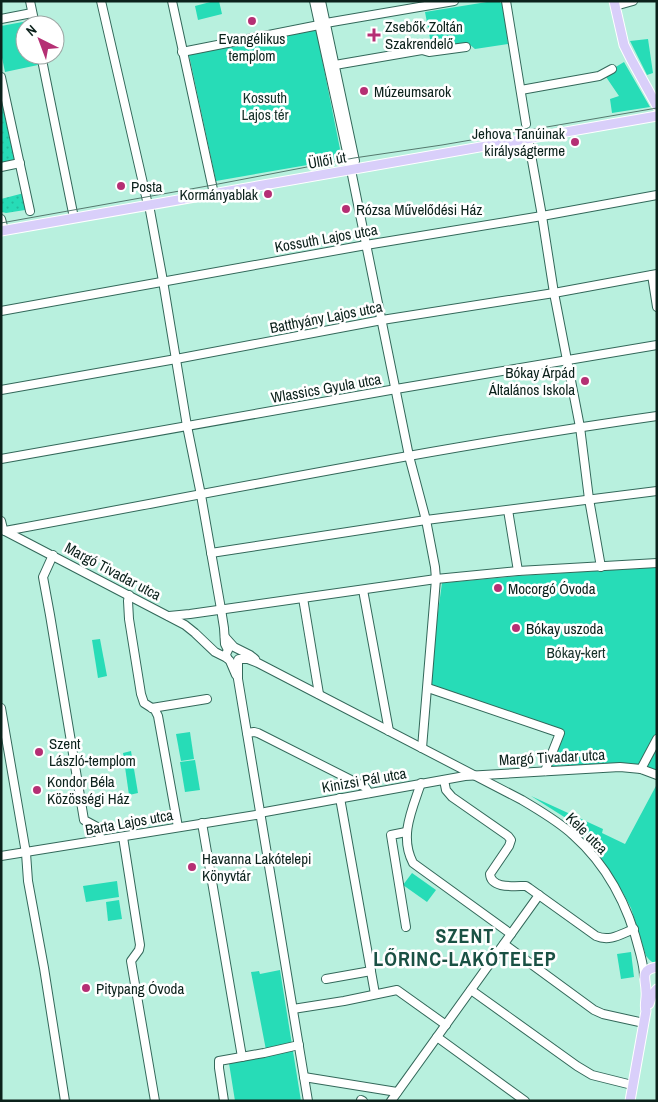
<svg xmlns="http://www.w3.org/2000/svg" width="658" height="1102" font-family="'Archivo Narrow',sans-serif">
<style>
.grass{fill:url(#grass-dots)}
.park{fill:#27dcb7}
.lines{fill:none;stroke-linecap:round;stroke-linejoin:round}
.minor-casing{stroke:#33685a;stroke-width:10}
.major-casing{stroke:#fff;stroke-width:11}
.minor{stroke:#fff;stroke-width:8}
.major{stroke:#d9cffa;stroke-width:9}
.tram{stroke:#55796e;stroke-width:1}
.poi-dot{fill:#b52f74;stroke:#fff;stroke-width:2}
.labels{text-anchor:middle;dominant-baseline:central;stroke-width:5;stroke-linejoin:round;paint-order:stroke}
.poi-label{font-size:15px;fill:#0b211b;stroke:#fff;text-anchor:start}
.park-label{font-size:15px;fill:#153028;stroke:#fff}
.street-label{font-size:15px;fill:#0b211b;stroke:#fff}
.district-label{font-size:20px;font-weight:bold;letter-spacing:1px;fill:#1a5144;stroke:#fff}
</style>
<defs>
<pattern id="grass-dots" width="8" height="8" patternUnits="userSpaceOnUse" patternTransform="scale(1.25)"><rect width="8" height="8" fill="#27dcb7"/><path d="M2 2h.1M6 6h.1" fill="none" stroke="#22bc9d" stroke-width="1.8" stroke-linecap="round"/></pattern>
</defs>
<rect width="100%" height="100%" fill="#b8f0de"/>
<!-- grass -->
<g class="grass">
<path d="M1,86L18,159L15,162L1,165Z"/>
<path d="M24,193L27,209L25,210L6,213L2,212L1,199Z"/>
</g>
<!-- park -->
<g class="park">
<path d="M214,1H219L222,14L198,20L195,6Z"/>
<path d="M493,1H498L503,4L508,44L475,49L469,44L432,49L425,12Z"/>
<path d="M28,21L29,25H25V55H36L38,65L5,72L1,53V26Z"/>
<path d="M316,29L342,159L216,181L189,55Z"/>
<path d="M648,39L653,73L647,75L630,41Z"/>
<path d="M624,62L650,107L612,113L610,99L619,96L604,74Z"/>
<path d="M657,567V772L642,765L627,763L552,766L564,733L428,685L442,583L517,576Z"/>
<path d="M100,639L107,676L98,678L92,640Z"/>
<path d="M190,732L194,759L181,761L176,734Z"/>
<path d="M131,751L138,793L129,795L123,753Z"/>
<path d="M195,760L200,790L185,792L180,762Z"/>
<path d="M657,784V963C652,964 649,959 646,956L631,908L623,893L608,870L588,845L583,833L569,820L531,796L603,829L602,833L625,844Z"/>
<path d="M412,873L436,890L427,902L403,885Z"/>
<path d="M117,881L119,897L86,902L83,886Z"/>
<path d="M119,900L122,919L108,921L106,902Z"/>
<path d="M631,952L634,977L621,979L617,954Z"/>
<path d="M280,970L301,1101H235L228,1057L266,1050L251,972L259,971L260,974Z"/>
</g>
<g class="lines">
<!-- minor casing -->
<g class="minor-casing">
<g id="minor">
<path d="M30,1L35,25"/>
<path d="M101,1L148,205"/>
<path d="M172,1L214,194"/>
<path d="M314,1L351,170L409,456L426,520L435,567L436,579L422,748"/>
<path d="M321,1L355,161L351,170"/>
<path d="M506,1L526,124"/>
<path d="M615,6L633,1"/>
<path d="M1,19L32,13"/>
<path d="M326,23L454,1"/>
<path d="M182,52L319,25"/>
<path d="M41,55L74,218"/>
<path d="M335,65L422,50L429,52L466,47"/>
<path d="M1,77L30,211"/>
<path d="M521,90L599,76L612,69"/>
<path d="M528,138L542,216L554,293L580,427L589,499L601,567"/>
<path d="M1,167L20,163"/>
<path d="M149,205L163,281L187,426L201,495L221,609L224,628L225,644L228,650L226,654L227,658"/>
<path d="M1,219L4,230"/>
<path d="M652,275L657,307"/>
<path d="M1,311L366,245L542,216L657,195"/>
<path d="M1,390L176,359L382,320L554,293L657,274"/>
<path d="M1,459L396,389L657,345"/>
<path d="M508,510L518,571"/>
<path d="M1,521L3,529"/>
<path d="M3,530L185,625L195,633L215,652L227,658L230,661L236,675"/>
<path d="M5,531C222,491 438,447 657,416"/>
<path d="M211,553L426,520L657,491"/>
<path d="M53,555L43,577L50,615L84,820L97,827L101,840"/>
<path d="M363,590L389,731"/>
<path d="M129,595L128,601L129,619L141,694L144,703L155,710L158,716L178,827"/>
<path d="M303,598L319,694"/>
<path d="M169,616L190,614L436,579L518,571L657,563"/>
<path d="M225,637L234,647L250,655L255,659"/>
<path d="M239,659H248L258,663L522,800C540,811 558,821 573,835C608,866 629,908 640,953C642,961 644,968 644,976"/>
<path d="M238,660V679L308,1101"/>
<path d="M428,688L560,733L545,771"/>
<path d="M1,708L26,853L28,881L44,968L65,1101"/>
<path d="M152,708L207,699"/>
<path d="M247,733L254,732L258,733L365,787L369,793"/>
<path d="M641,769L657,739"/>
<path d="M444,780L446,790L452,797L508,836L511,840L509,846L490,874C491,889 514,886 526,886L529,888L596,936C610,942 621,934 634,929"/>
<path d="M421,783C412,810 399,836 413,863L511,934"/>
<path d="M340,798L375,994"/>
<path d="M202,823L242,1057"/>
<path d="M123,837L140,945L139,950L131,961L155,1101"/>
<path d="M1,856L256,815L265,812L465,776L620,767L641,769L657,775"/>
<path d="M406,927L391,835L406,832"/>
<path d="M504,944L594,1010L603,1014L644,1023"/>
<path d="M326,979L371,971"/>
<path d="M471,990L577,1066L592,1075L632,1085"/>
<path d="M293,1009L344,1001L397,990L446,1025"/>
<path d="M437,1037L525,1101"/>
<path d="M304,1077L397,1092"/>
<path d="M361,1100L363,1101"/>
<path d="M224,1101L219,1068V1061L264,1053L299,1045"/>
<path d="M391,1101L539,895"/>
</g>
</g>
<!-- major casing -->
<g class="major-casing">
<g id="major">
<path d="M614,1L624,45L631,59L657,106"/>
<path d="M1,231L657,116"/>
<path d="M649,1004L652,995L657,989"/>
<path d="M630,1101L646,1011C644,1005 647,998 646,991C646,979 639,970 657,967"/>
</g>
</g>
<!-- minor -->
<use href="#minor" class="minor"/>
<!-- major -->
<use href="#major" class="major"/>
<!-- tram -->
<path class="tram" d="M1,223L213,185L354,158L442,145L657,108"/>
</g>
<!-- markers -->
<g class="poi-dot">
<circle cx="252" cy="21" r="5"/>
<path d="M371.5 27.5h5v5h5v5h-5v5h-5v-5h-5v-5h5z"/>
<circle cx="364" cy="91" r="5"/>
<circle cx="575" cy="142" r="5"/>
<circle cx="121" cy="186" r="5"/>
<circle cx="268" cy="194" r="5"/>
<circle cx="346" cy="209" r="5"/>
<circle cx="585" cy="381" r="5"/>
<circle cx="498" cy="588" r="5"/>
<circle cx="516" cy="628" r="5"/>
<circle cx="39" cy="752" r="5"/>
<circle cx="37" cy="790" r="5"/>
<circle cx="192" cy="867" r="5"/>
<circle cx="86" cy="988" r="5"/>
</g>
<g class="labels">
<!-- poi labels -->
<g class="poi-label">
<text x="385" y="26">Zsebők Zoltán<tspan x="385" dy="17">Szakrendelő</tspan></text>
<text x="252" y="38" text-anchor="middle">Evangélikus<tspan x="252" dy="17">templom</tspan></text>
<text x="374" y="91">Múzeumsarok</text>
<text x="565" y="133" text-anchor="end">Jehova Tanúinak<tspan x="565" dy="17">királyságterme</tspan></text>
<text x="131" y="186">Posta</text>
<text x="258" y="194" text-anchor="end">Kormányablak</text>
<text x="356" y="209">Rózsa Művelődési Ház</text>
<text x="575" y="372" text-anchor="end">Bókay Árpád<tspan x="575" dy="17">Általános Iskola</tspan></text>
<text x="508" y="588">Mocorgó Óvoda</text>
<text x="526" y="628">Bókay uszoda</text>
<text x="49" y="743">Szent<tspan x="49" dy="17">László-templom</tspan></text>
<text x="47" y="781">Kondor Béla<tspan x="47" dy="17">Közösségi Ház</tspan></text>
<text x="202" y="858">Havanna Lakótelepi<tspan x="202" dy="17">Könyvtár</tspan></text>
<text x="96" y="988">Pitypang Óvoda</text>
</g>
<!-- park labels -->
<g class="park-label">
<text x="265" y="97">Kossuth<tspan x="265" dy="17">Lajos tér</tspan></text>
<text x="576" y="652">Bókay-kert</text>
</g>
<!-- street labels -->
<g class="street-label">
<text transform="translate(327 160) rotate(-10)">Üllői út</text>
<text transform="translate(326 238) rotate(-10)">Kossuth Lajos utca</text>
<text transform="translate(326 317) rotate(-11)">Batthyány Lajos utca</text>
<text transform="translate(326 388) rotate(-10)">Wlassics Gyula utca</text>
<text transform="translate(113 571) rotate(28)">Margó Tivadar utca</text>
<text transform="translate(552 757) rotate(-3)">Margó Tivadar utca</text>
<text transform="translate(364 780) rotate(-10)">Kinizsi Pál utca</text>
<text transform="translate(129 822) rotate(-10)">Barta Lajos utca</text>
<text transform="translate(587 833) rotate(45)">Kele utca</text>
</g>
<!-- district labels -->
<g class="district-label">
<text x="465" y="935">SZENT<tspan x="465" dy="23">LŐRINC-LAKÓTELEP</tspan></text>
</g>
</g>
<!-- border -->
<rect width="658" height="1102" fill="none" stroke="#0b211b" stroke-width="5"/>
<!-- north arrow -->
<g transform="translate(40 40) rotate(318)"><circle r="24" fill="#ffffff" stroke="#9da6a4"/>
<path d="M0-4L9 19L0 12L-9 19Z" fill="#b52f74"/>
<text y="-8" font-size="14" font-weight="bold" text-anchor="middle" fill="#0b211b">N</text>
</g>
</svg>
